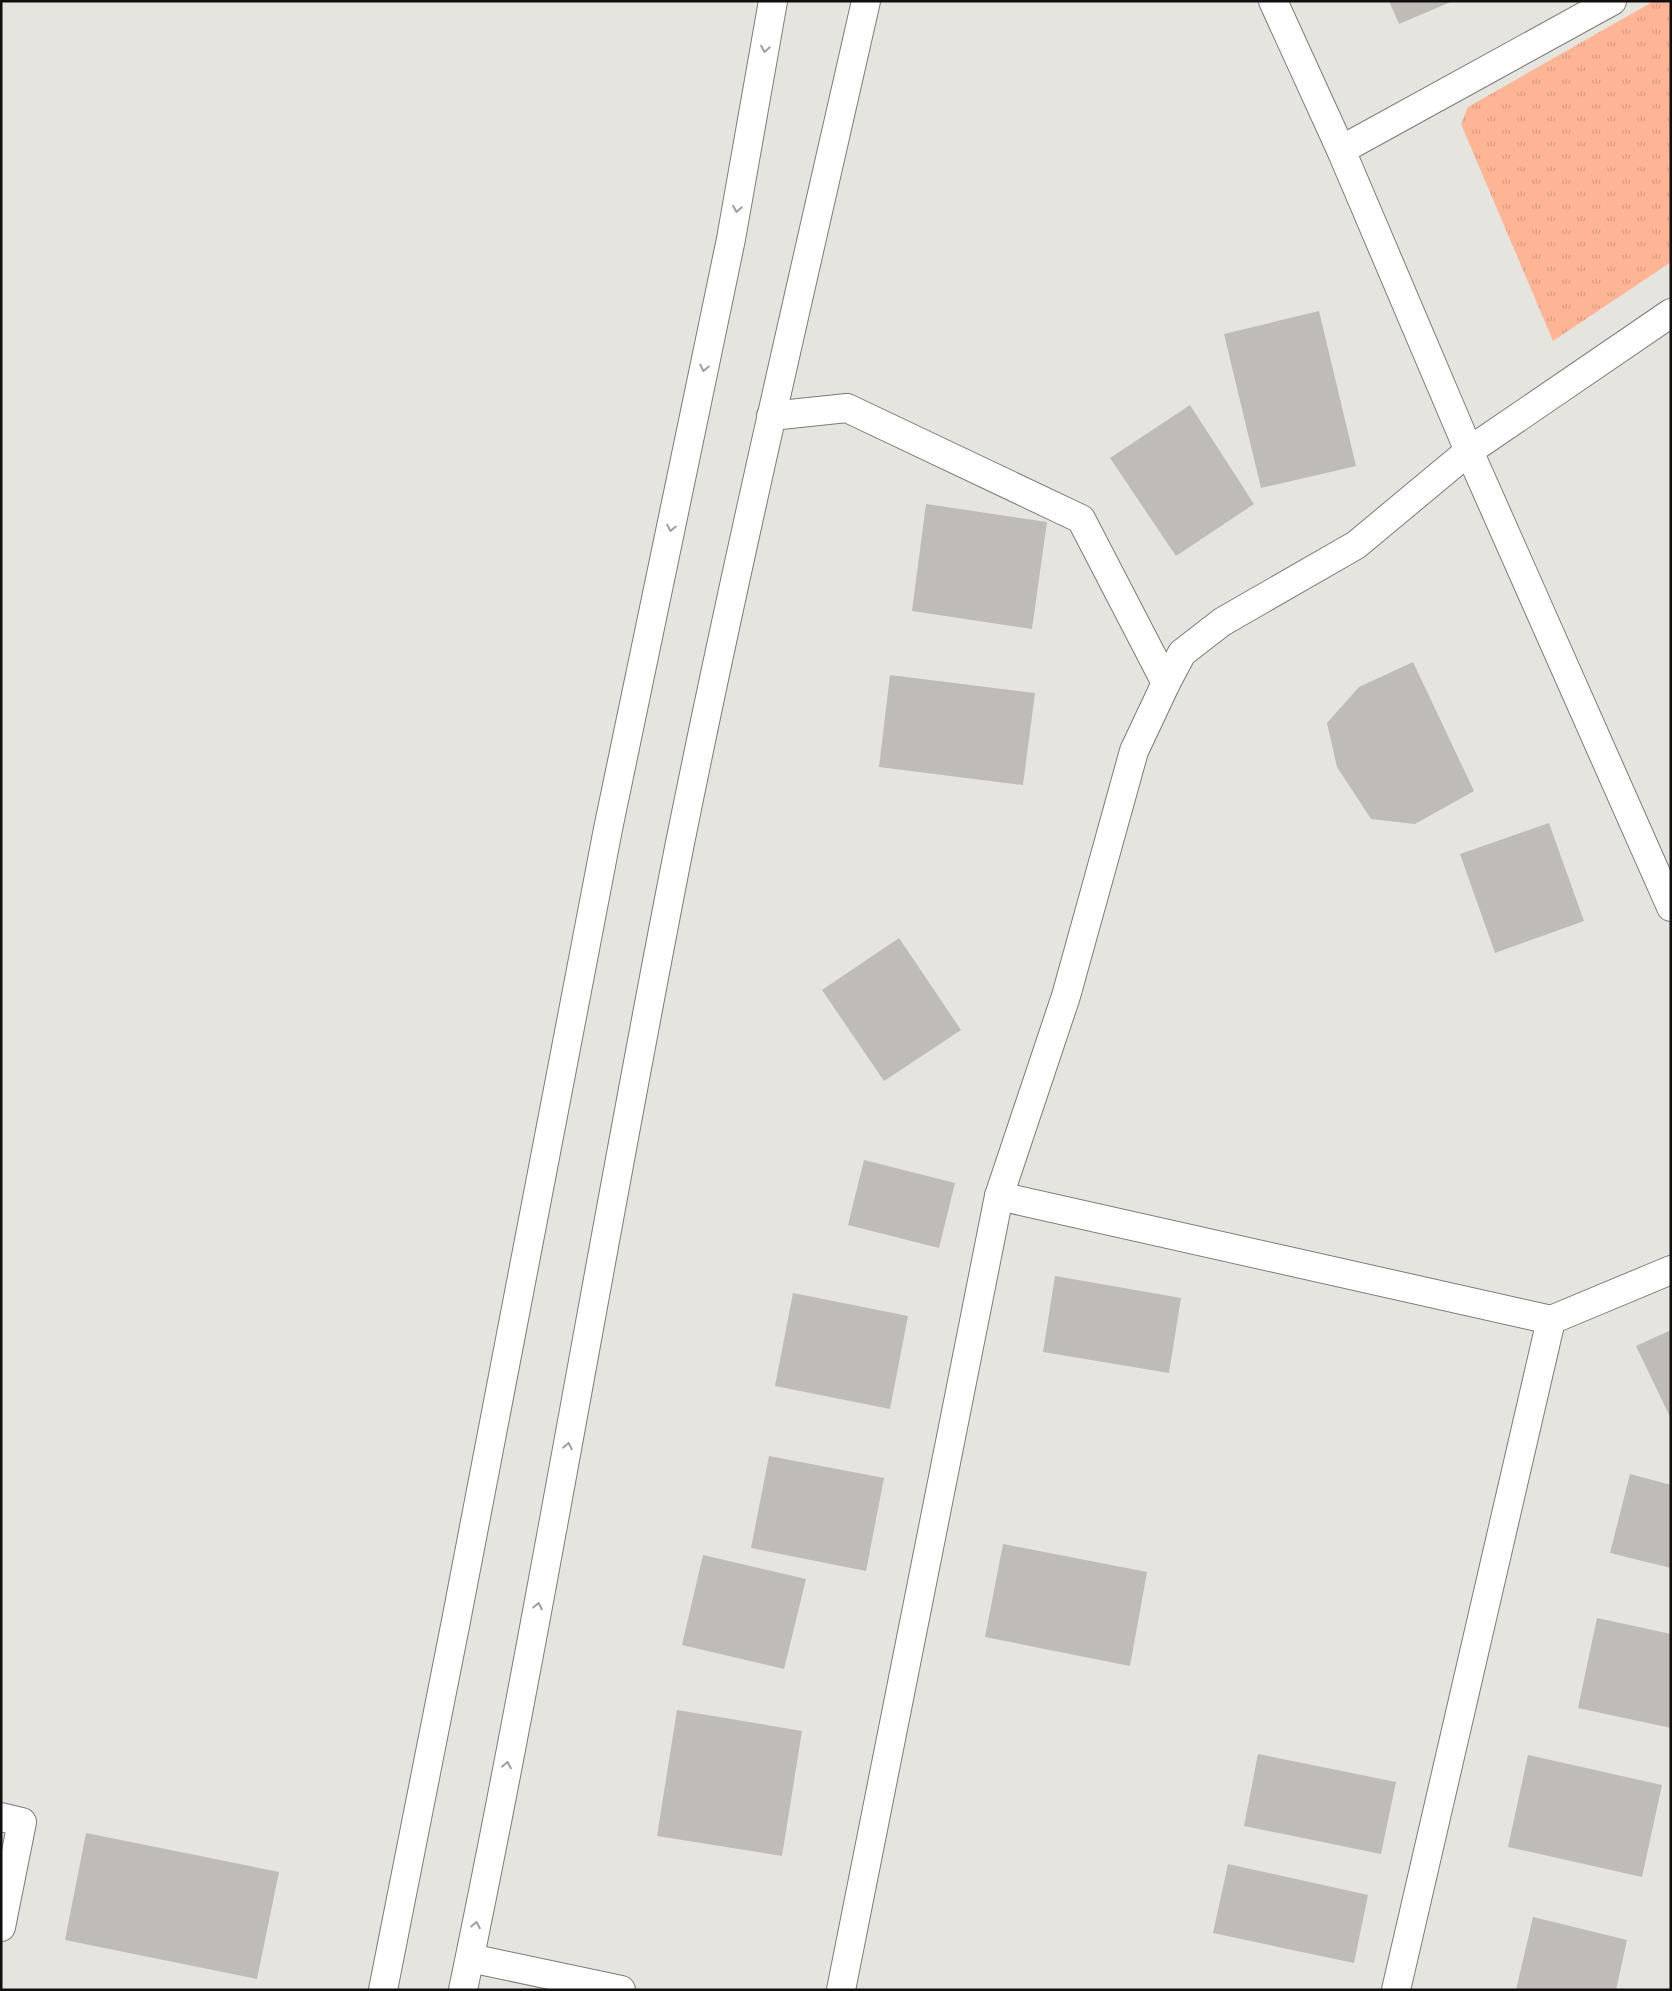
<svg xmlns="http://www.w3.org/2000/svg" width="1672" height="1991" font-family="'PT Sans Narrow',sans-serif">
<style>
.park{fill:url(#park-tufts)}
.building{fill:#bfbbb7}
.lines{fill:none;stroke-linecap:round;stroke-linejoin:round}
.street-casing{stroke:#7c7b76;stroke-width:30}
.secondary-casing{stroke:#7c7b76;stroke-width:30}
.street{stroke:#fff;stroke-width:28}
.secondary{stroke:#fff;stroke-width:28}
.oneway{stroke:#9f9f9f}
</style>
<defs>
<pattern id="park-tufts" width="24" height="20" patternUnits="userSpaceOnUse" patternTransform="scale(1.25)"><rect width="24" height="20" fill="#feb596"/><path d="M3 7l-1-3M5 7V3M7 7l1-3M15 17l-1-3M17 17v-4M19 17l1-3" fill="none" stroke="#d99a80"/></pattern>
</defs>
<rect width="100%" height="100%" fill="#e6e4df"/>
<!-- park -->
<path class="park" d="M1654,1H1671V262L1553,341L1461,124L1468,107Z"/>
<!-- building -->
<g class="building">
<path d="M1389,1H1453L1399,24Z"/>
<path d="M1319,311L1356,466L1261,488L1224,334Z"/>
<path d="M1190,405L1254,504L1176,556L1110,458Z"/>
<path d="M926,504L1047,522L1032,629L912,611Z"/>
<path d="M1413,662L1474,791L1415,824L1371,819L1337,767L1327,723L1359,687Z"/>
<path d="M890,675L1035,693L1023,785L879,767Z"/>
<path d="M1549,823L1584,921L1495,953L1460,854Z"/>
<path d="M899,938L961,1030L884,1081L822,990Z"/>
<path d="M864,1160L955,1183L939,1248L848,1225Z"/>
<path d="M1055,1276L1181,1298L1169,1373L1043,1352Z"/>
<path d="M793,1293L908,1316L890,1409L775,1386Z"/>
<path d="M1671,1330V1419L1636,1346Z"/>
<path d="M769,1456L884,1478L866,1571L751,1548Z"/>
<path d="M1630,1474L1671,1485V1568L1610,1553Z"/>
<path d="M1003,1544L1147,1572L1130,1666L985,1637Z"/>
<path d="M703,1555L806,1579L784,1669L682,1645Z"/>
<path d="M1597,1618L1671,1634V1728L1578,1708Z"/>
<path d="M677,1710L802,1731L782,1856L657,1836Z"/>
<path d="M1258,1754L1396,1782L1381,1854L1244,1826Z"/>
<path d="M1528,1755L1662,1785L1642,1877L1508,1847Z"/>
<path d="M86,1833L279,1872L257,1979L65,1940Z"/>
<path d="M1228,1864L1368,1895L1354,1963L1213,1933Z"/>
<path d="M1533,1917L1627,1940L1616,1990H1516Z"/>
</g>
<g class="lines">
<!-- street casing -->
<g class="street-casing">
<g id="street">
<path d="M1341,150L1612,1"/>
<path d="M771,416L847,408L1081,519L1166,683"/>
<path d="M999,1196L1551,1320L1671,1270"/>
<path d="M1,1817L22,1822L1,1927"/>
<path d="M470,1958L621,1990"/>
<path d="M841,1990L999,1196L1066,996L1134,751L1166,683L1182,653L1222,622L1356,545L1469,451L1671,313"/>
<path d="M1396,1990L1551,1320"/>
</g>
</g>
<!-- secondary casing -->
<g class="secondary-casing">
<g id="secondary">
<path d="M1273,1L1341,150L1469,451L1671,907"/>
<path d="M383,1990L456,1621L608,829L731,239L773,1"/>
<path d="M463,1990C542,1610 604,1228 679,848C736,564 802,283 866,1"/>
</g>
</g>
<!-- street -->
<use href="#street" class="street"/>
<!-- secondary -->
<use href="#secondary" class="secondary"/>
</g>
<!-- one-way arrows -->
<defs><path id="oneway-chevron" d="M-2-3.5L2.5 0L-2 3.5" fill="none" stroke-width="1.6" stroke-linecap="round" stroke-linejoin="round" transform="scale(1.25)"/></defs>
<g class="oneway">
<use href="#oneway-chevron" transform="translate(765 49) rotate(100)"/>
<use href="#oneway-chevron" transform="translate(737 209) rotate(100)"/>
<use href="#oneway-chevron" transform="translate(704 368) rotate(102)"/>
<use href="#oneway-chevron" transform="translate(671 528) rotate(102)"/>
<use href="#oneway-chevron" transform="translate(568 1446) rotate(-79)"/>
<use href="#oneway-chevron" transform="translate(538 1606) rotate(-79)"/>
<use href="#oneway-chevron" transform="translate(507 1765) rotate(-79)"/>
<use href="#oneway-chevron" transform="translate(476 1925) rotate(-79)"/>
</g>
<!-- border -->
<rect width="1672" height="1991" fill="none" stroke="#100f0e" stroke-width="5"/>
</svg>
